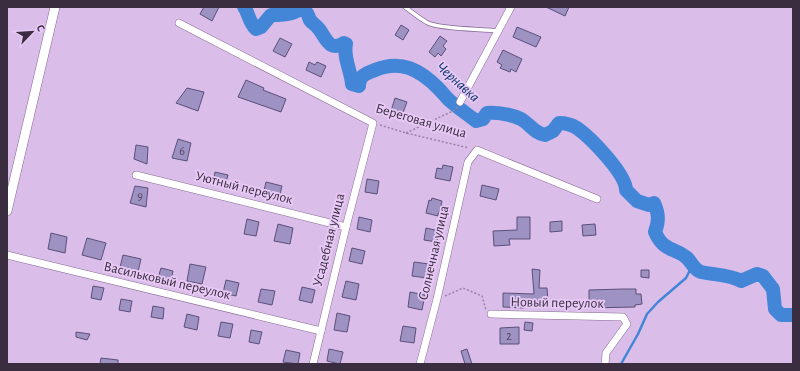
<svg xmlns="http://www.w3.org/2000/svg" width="800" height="371" font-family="'Alegreya Sans',sans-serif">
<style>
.water{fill:#4386d8}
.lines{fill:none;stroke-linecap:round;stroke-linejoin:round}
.stream{stroke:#4386d8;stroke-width:2.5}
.river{stroke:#4386d8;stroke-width:14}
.building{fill:#9d92c1;stroke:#5a507b}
.service-casing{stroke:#876b94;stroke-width:5}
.minor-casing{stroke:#876b94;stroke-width:8}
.tertiary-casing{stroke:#876b94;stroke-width:10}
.path{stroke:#9982a4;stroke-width:1.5;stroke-dasharray:2 2;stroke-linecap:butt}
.service{stroke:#fff;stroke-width:3.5}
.minor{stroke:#fff;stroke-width:7}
.tertiary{stroke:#fff;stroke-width:9}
.labels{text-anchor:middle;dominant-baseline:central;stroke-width:3.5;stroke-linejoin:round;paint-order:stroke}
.number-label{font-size:12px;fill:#524660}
.street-label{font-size:14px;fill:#392d3f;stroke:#e9caf7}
.water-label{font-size:15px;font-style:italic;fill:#07376b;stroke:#e9caf7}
</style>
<rect width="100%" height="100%" fill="#dbbdea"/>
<!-- water -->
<g class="water">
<path d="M525,122H532L536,125L534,133L532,134L525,131Z"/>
<circle cx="592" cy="142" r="5"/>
</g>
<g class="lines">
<!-- stream -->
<path class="stream" d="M621,364L638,334L647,314L658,302L686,278L692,266"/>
<!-- river -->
<path class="river" d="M244,7C249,13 248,21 256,29L261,27L271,15C277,15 285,15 292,13C296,12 298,9 303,10C308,11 308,16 310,20C312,23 316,25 319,29C326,38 329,52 344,43L346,44C343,57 351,71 352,84L359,86C359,75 366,74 375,70C401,59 420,70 438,88C442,92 445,96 449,100C457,107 467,114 476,121L483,119L487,113C497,112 516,115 524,121C532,127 535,133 545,135L553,131L559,123C564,123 572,125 577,128C591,138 626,174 626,190L637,201L649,205L654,203C659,214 659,221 655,232C664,252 673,247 686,257C692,262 693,269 701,272C714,275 729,274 741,281L757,274L763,276L773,289L775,309L781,315H793"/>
</g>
<!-- building -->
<g class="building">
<path d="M204,7H219L212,21L200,14Z"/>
<path d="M546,7H569L565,16Z"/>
<path d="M401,25L409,30L403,40L395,35Z"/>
<path d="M517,27L541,37L536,47L513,37Z"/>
<path d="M440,36L447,41L443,46L446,49L441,56L438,53L435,57L429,52Z"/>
<path d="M280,38L292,44L285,57L273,51Z"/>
<path d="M503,50L522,59L516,72L511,69L510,72L500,68L502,65L497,62Z"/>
<path d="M309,62L315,65L317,62L326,66L321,77L306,70Z"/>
<path d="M246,80L264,88L263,90L286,99L281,112L238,97Z"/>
<path d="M187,88L204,92L198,111L176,103Z"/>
<path d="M395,98L407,102L401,118L390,114Z"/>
<path d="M178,139L191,143L187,161L172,158Z"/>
<path d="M136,145L148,147L147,164L134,159Z"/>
<path d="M443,165L453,167L450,181L435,178L437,168L442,169Z"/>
<path d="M215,172L228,175L225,186L213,184Z"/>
<path d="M367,179L379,181L377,194L365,192Z"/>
<path d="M266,182L282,186L279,198L263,195Z"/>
<path d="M482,185L499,189L496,200L480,196Z"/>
<path d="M135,186L148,188L146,207L130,203Z"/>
<path d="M432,198L442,201L441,205L444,206L442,214L438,213V216L426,213L429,200L431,201Z"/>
<path d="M359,217L372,220L370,232L357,229Z"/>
<path d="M517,217H530V239H509L510,245L494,246L493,231L517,230Z"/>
<path d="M247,219L259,222L256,236L244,234Z"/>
<path d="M562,221V231L550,232V222Z"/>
<path d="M278,224L293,228L290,244L274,241Z"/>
<path d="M595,224L596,235L583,236L582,225Z"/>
<path d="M426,228L439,231L437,242L424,240Z"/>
<path d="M51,233L67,237L65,253L48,249Z"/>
<path d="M87,238L106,243L101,260L82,255Z"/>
<path d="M352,248L365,251L362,264L349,261Z"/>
<path d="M123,255L141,259L137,276L119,272Z"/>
<path d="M414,262L429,264L427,278L412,276Z"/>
<path d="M190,264L206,267L202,284L187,281Z"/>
<path d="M161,268L173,271L171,281L158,278Z"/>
<path d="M532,269L540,270L539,288H547L548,301H525L524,308L503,307V293L534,294Z"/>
<path d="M641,270H649V278L641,277Z"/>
<path d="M226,280L239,283L236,296L223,293Z"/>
<path d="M346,281L359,284L356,300L342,297Z"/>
<path d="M93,286L104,288L101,300L91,298Z"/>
<path d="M302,287L315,290L312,303L299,300Z"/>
<path d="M261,289L275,291L272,305L258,302Z"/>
<path d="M623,289H636V294H641L642,304L635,305V307L589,308V290Z"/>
<path d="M410,292L425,295L422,310L408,307Z"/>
<path d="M121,299L132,301L130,312L119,310Z"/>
<path d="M153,306L164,308L163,319L151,317Z"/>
<path d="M337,313L350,316L347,332L334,330Z"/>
<path d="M187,314L199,317L197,330L184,327Z"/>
<path d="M221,322L233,324L230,338L218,336Z"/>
<path d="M525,322L533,323L532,331L524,330Z"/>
<path d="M403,326L416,328L414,343L400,341Z"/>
<path d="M519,327V344H500V328Z"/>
<path d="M251,330L262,332L259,344L249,342Z"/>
<path d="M76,332L90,334L87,340L76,337Z"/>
<path d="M329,349L343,352L340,364L327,361Z"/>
<path d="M467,349L472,364H465L461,351Z"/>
<path d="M286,350L300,353L298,364L283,362Z"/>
<path d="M101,358L118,360V364H100Z"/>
</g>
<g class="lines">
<!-- service casing -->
<g class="service-casing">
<path id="service" d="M405,7C412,12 420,19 428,23C439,29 482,29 498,31"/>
</g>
<!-- minor casing -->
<g class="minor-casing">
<g id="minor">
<path d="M179,23L373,123L346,227L313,364"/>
<path d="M460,102L511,7"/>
<path d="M136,175L346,227"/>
<path d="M7,255L321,331"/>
<path d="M491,314L623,317L627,324L606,353L605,364"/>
<path d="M420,364L437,299L468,162L477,150L597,199"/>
</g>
</g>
<!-- tertiary casing -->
<g class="tertiary-casing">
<path id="tertiary" d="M7,211L55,7"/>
</g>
<!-- path -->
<g class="path">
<path d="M380,125L406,133L469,148"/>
<path d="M406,133L455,110L457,107"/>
<path d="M445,296L463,288L482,296L486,310"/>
</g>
<!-- service -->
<use href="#service" class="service"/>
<!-- minor -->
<use href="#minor" class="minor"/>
<!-- tertiary -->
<use href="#tertiary" class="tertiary"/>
</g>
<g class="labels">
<!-- number labels -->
<g class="number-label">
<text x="182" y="151">6</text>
<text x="140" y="196">9</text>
<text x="509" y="336">2</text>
</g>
<!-- street labels -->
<g class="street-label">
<text transform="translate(421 121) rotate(16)">Береговая улица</text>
<text transform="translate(244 188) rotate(14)">Уютный переулок</text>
<text transform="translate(329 240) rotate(-76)">Усадебная улица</text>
<text transform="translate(434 253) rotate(-77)">Солнечная улица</text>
<text transform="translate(167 281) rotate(13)">Васильковый переулок</text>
<text transform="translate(557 303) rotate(1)">Новый переулок</text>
</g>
<!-- water labels -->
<g class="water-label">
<text transform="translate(458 82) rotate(42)">Чернавка</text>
</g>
</g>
<!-- border -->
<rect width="800" height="371" fill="none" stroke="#392d3f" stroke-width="16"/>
<!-- north arrow -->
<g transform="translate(32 32) rotate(65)" stroke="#e9caf7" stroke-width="3" paint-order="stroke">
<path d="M0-3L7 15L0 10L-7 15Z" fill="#392d3f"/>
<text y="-6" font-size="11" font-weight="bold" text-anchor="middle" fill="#392d3f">С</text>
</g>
</svg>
